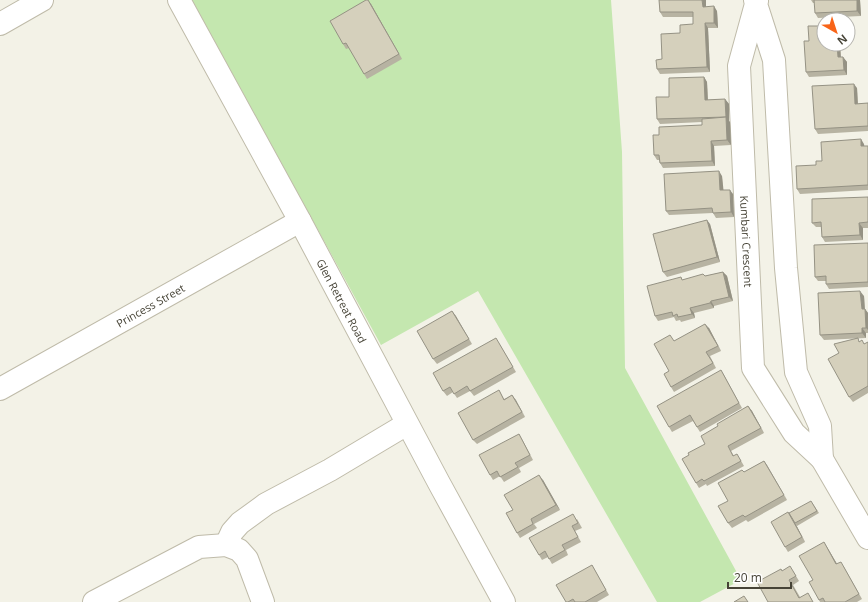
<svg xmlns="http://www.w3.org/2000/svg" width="868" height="602" font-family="'Open Sans',sans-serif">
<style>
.green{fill:#c4e7af}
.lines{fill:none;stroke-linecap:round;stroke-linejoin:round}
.minor-casing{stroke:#bfbba9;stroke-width:24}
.minor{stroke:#fff;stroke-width:22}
.wall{fill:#b7b3a2}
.shaded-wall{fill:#959284}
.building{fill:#d5d0bc;stroke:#959284}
.labels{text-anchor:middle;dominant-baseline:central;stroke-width:4;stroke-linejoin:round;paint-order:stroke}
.street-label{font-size:11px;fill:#464336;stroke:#fff}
</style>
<rect width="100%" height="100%" fill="#f3f2e7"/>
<!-- green -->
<path class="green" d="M192,0H611L622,152L625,368L741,580L700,602H657L478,291L381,345Z"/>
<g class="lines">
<!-- minor casing -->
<g class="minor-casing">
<g id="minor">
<path id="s1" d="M179,0L300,221L439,483L504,602"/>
<path id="s2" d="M755,0L756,4L739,66L753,368L794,433L822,459L868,538"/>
<path d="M757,1L756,4L774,60L786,268L796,372L820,426L822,459"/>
<path d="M0,24L42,0"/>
<path id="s3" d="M0,389L300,221"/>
<path d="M226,545L232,532L240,523L266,504L330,470L407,424"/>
<path d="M94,602L199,547L226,545L239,550L247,559L263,602"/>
</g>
</g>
<!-- minor -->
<use href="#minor" class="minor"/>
</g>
<!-- wall -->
<g class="wall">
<path d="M659,0H706V7L717,11L718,28H708L710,72L660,74L657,69L662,59L680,33L693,24V17H663L660,12Z"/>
<path d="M811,0H860L861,16L818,18L815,13V3H813Z"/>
<path d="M371,4L402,59L367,79L349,48L346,49L343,44Z"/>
<path d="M824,44H840L841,57H843L847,62V75L809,77L806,72Z"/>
<path d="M704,77L707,82L708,100L725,99L729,104V121L730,122L731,145L714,146L715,166L663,168L660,163L659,160H657L654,155L659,135L702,125V122L660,124L657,119L669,97Z"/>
<path d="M857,88L858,104L868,103V131L818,134L815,129Z"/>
<path d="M864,144V146H868V190L800,194L797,189L816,165L822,161Z"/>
<path d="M722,176L723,190L733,194L734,217L716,218L713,213L669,215L666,211Z"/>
<path d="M868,197V228H863V240L825,242L822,237L821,227H816L812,223Z"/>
<path d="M710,224L720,262L667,277L663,272Z"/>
<path d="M868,243V287L829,289L826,284V281H818L815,277Z"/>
<path d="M723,272L727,276L733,301L714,306V308L694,313L695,318L681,322L680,320L676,321L674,317L658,321L655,316L683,280L705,276Z"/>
<path d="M864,296L865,309L868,313V333H866V338L824,340L820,335Z"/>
<path d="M452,311L472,344L437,364L433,359Z"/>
<path d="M709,328L721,351L710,356L716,368L674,392L671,387L669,371L674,341Z"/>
<path d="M860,341L864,344L868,342V393L853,402L849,397Z"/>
<path d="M499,343L516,372L474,396L470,391L457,398L453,392L447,396L443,391Z"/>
<path d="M721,370L724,375L742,408L700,432L693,421L672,432L669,427Z"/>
<path d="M499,390L504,399L512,395L525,417L477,444L473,440Z"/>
<path d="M748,406L752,411L764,433L731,451L734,456L740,459L744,466L707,486L706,484L699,488L696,483L689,455L705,444L718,426Z"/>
<path d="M519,434L522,439L533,460L519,468L521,472L504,482L500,476L493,480L490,475Z"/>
<path d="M764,461L787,500L748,522L746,520L732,528L728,523V501L744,472Z"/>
<path d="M543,480L560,510L534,524L537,528L520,538L517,533L513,510Z"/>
<path d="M813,504L819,513L797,526L795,523Z"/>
<path d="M788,512L792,517L805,542L788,552L785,547Z"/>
<path d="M577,519L582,528L575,531L581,542L566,550L568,555L552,564L548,557L542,560L539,555Z"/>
<path d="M824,542L837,564L844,567L862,599L857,602H820L819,600L813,580Z"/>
<path d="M592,565L609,595L597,602H566Z"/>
<path d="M782,571H793L799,581L793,585L800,597L811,598L813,602H768Z"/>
</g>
<!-- shaded-wall -->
<g class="shaded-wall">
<path d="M368,0L371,4L402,59L399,54Z"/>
<path d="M702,0H706V12L703,7Z"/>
<path d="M857,0H860L861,16L857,11Z"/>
<path d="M714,6L717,11L718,28L714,23Z"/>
<path d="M705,23L708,28L710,72L707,67Z"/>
<path d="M837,44H840L841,62L838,57Z"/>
<path d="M843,57L847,62V75L844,70Z"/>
<path d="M704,77L707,82L708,105L705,100Z"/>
<path d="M854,84L857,88L858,109L855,104Z"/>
<path d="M725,99L729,104V121L730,122L731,145L727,140L726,118V117Z"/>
<path d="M861,139L864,144L865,151L861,146Z"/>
<path d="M711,141L714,146L715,166L712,161Z"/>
<path d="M719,171L722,176L724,195L720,190Z"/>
<path d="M730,190L733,194L734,217L731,212Z"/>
<path d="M707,220L710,224L720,262L717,257Z"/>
<path d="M859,223L863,228V240L860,235Z"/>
<path d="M723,272L727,276L733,301L729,297Z"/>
<path d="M860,291L864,296L865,314L862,309Z"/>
<path d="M711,301L714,306V308L710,303Z"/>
<path d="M690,308L694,313L695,318L692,314Z"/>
<path d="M865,309L868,313V330L866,328Z"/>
<path d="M452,311L456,316L472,344L469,339Z"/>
<path d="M705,324L709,328L721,351L718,346Z"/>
<path d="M862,328L866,333V338L862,333Z"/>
<path d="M512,395L516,400L525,417L522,412Z"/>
<path d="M748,406L752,411L764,433L761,428Z"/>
<path d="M764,461L767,465L787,500L784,495Z"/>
<path d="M539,475L543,480L560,510L556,505Z"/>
<path d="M788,512L792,517L805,542L802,537Z"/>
<path d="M824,542L827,547L840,569L836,564Z"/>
</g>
<!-- building -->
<g class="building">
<path d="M366,0H368L399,54L364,74L346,43L343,44L330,21Z"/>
<path d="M659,0H702L703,7L714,6V23H705L707,67L657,69L656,60L662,59L661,34L680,33V25L693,24V12H660Z"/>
<path d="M814,0H857V11L815,13Z"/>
<path d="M808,26H824V44H837L838,57H843L844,70L806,72L804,41H809Z"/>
<path d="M704,77L705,100L725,99L726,117L657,119L656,97H669V78Z"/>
<path d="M854,84L855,104L868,103V126L815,129L812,86Z"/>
<path d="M726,117L727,140L711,141L712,161L660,163L659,155H654L653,135H659V127L702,125V119Z"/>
<path d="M861,139V146H868V185L797,189L796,166L816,165V161H822L821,142Z"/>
<path d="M719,171L720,190H730L731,212L713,213L712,208L666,211L664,174Z"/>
<path d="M868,197V222L859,223L860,235L822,237L821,222L812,223V199Z"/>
<path d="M707,220L717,257L663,272L653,234Z"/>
<path d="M868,243V282L826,284V276L815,277L814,245Z"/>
<path d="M723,272L729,297L711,301L710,303L690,308L692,314L678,317L677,314L673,316L672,312L655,316L647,286L681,277L682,280L703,274L705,276Z"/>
<path d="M860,291L862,309H865L866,328H862V333L820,335L818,293Z"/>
<path d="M452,311L469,339L433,359L417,331Z"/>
<path d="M705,324L718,346L706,352L713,363L671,387L664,374L669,371L654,344L670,335L674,341Z"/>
<path d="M496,338L513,367L470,391L467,386L454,394L450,387L443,391L433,373Z"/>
<path d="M858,338L859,342L862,340L864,344L868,342V386L849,397L828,359L839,353L834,344Z"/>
<path d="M721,370L739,403L697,427L690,415L669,427L657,406Z"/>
<path d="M499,390L504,400L512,395L522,412L473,440L458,413Z"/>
<path d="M748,406L761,428L728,446L733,456L737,454L741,461L704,481L702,479L696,483L682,459L689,455L688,453L705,444L701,436L718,426L717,424Z"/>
<path d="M519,434L530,455L515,463L518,467L500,477L497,471L490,475L479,455Z"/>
<path d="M764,461L784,495L745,517L743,515L728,523L718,506L728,501L718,483L742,470L744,472Z"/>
<path d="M539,475L556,505L531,519L533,524L517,533L506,513L513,510L504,495Z"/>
<path d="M811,501L817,511L795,523L789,513Z"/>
<path d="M788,512L802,537L785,547L771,522Z"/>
<path d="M573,514L578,523L572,526L578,537L562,545L565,550L549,559L545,551L539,555L529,538Z"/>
<path d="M824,542L836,564L841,562L859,594L845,602H825L823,598L819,600L809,582L813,580L799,556Z"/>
<path d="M592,565L606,590L585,602H575L573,599L568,602H566L556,585Z"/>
<path d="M790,566L796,576L789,580L799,598L808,593L813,602H768L757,582L781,569L782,571Z"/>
<path d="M744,596L748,602H734Z"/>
</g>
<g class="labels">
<!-- street labels -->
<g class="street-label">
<text stroke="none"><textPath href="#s2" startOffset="244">Kumbari Crescent</textPath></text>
<text stroke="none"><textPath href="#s1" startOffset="342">Glen Retreat Road</textPath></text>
<text stroke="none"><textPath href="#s3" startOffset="172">Princess Street</textPath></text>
</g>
</g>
<!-- north arrow -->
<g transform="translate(836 32) rotate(141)"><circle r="19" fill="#ffffff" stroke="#b5b4af"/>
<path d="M0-3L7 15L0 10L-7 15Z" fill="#f86418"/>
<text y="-6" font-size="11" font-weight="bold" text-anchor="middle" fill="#464336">N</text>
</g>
<!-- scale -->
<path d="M728 582v6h63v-6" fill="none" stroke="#464336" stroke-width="2"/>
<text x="734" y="582" font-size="12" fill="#464336" stroke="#ffffff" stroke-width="3" paint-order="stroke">20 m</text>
</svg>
